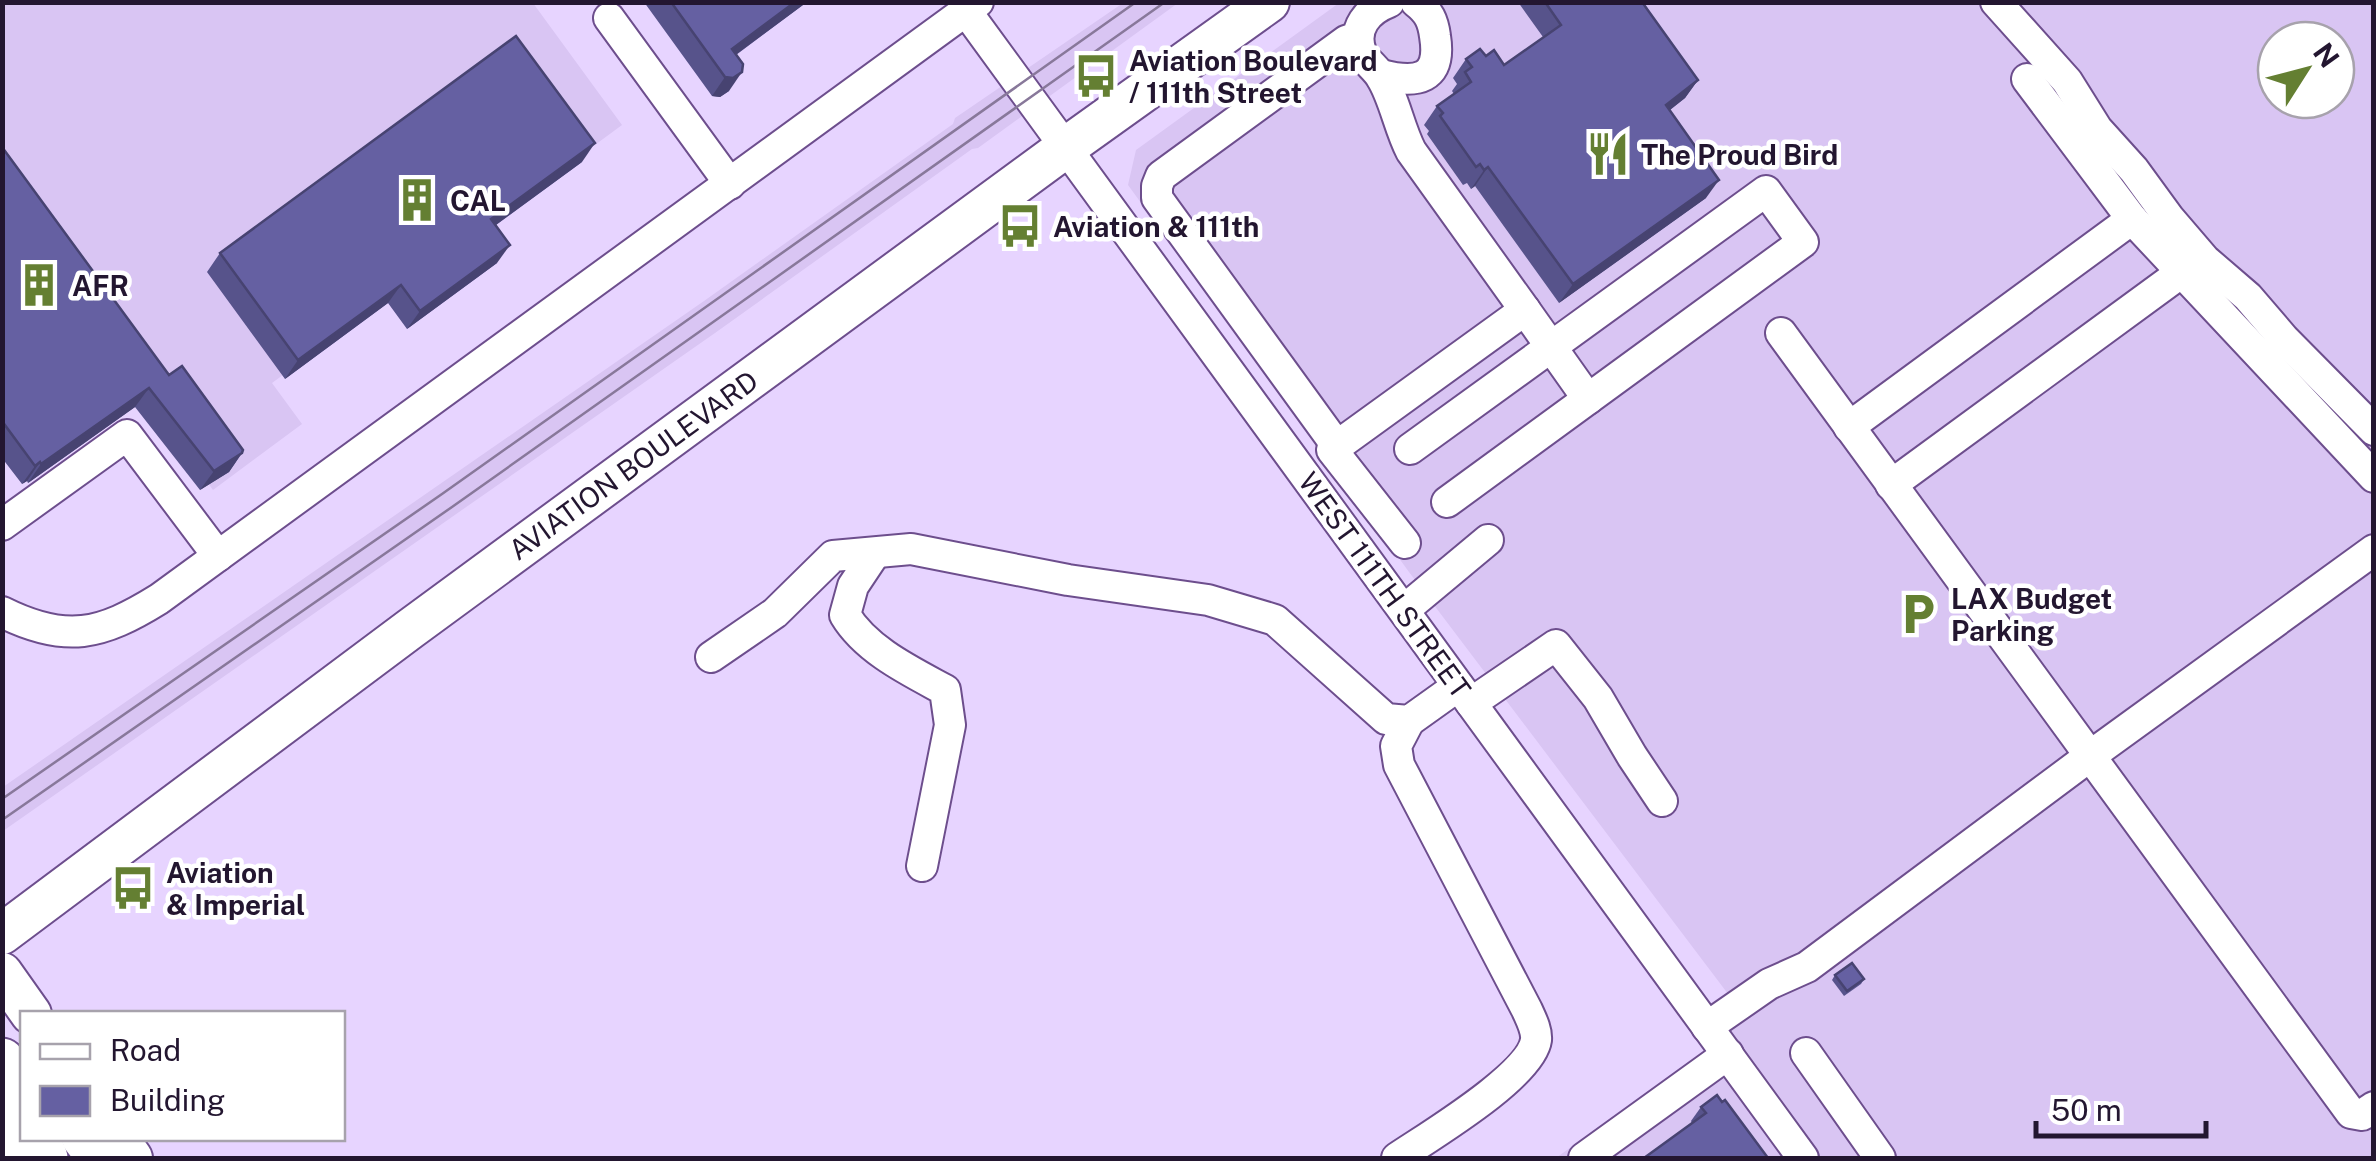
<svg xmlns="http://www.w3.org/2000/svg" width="2376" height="1161" font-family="'Public Sans',sans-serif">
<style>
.built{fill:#d9c5f3;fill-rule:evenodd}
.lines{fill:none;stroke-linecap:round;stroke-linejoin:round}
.minor-casing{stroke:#6d4e8d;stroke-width:34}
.major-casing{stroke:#6d4e8d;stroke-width:44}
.highway-casing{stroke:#6d4e8d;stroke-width:49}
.minor{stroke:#fff;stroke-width:30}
.major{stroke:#fff;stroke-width:40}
.highway{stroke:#fff;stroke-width:45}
.tram{stroke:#88789a;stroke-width:2.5}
.wall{fill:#57538b}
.shaded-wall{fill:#474371}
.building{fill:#6560a2;stroke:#474371;stroke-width:2.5}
.labels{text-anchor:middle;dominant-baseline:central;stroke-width:9;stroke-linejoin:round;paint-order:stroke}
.poi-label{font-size:28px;font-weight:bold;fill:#231630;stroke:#fff;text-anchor:start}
.street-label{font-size:28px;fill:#231630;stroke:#fff}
</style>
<rect width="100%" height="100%" fill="#e7d4ff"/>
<!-- built -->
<g class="built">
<path d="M2,3H533L622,125L272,383L302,424L213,490L3,198Z"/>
<path d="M1123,3H1178L978,148L972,149L715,333L3,831V787L704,301L953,124L955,118Z"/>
<path d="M1339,3H2373V1158H1556L1747,1019L1409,572L1128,185L1136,150ZM2276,40H2336V100H2276Z"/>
</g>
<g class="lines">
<!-- minor casing -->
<g class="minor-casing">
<g id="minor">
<path d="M1996,2L2067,81L2097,129L2134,170L2169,218L2205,260L2248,297L2284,339L2374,430"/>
<path d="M966,11L1803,1158"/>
<path d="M609,18L730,184"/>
<path d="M1358,37L1346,41L1161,176L1157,186V198L1337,446L1525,310L1411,151C1399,128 1394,97 1381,77C1376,68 1366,62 1361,52C1352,28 1368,10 1389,2"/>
<path d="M1381,75C1417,84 1442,80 1435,36C1433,21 1429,12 1416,2"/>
<path d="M2027,79L2132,219L2374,477"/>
<path d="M1781,333L2351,1113L2362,1115L2374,1107"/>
<path d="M1849,427L2132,219"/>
<path d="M1410,449L1766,191L1803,242L1588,399"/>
<path d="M1332,450L1405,543"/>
<path d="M1891,485L2182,272"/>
<path d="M1447,502L1588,399L1525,310"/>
<path d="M2,525L127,435L218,556"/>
<path d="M875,553L853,586L845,615C866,650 910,671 945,690L950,725L922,866"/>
<path d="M1404,610L1488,540"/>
<path d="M2,612C66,644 101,635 159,599L978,2"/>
<path d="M711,657L775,613L833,556L911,549L1068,580L1208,600L1275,620L1386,719L1409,721L1458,686"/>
<path d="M1471,703L1556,645L1598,698L1632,756L1662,801"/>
<path d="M1707,1027L1769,984L1807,967L2090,756L2374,550"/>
<path d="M1806,1053L1880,1158"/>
<path d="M1397,1158C1428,1137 1531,1076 1536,1040C1537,1030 1531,1019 1527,1010L1399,765L1396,746L1409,721"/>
<path d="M1584,1158L1728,1054"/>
</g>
</g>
<!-- major casing -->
<g class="major-casing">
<g id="major">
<path d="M2,934L410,629L1065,148L1269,2"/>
<path d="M2,973L31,1014"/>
<path d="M82,1138L97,1158"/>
<path d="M118,1138L132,1158"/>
</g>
</g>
<!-- highway casing -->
<g class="highway-casing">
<g id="highway">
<path d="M2,1061L22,1106"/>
<path d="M2,1136L11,1158"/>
<path d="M37,1138L45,1158"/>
</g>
</g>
<!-- minor -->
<use href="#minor" class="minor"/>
<!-- major -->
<use href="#major" class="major"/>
<!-- highway -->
<use href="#highway" class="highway"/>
<!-- tram -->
<g class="tram">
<path d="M2,799L442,494L1136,2"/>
<path d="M2,820L452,507L1165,2"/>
</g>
</g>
<!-- wall -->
<g class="wall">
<path d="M644,2H807L736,55L729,91L720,97L712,96Z"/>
<path d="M1518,2H1642L1698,80L1685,98L1670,110L1706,198L1559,303L1475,186L1471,189L1467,183L1463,185L1427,134L1429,131L1424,125L1437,106L1454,94L1452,91L1457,84L1453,78L1466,59L1486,56L1504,65L1543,37Z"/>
<path d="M2,147L169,375L242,453L229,472L200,490L135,407L28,483L27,481L22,484L2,458Z"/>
<path d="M582,162L496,225L497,263L407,329L388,303L285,379L207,272L220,253Z"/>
<path d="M1835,975L1864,979L1861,984L1844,996L1832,980Z"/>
<path d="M1701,1107L1768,1158L1692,1123L1691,1121Z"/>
</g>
<!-- shaded-wall -->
<g class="shaded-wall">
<path d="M795,2H807L719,67L732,49Z"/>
<path d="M742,72L729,91L720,97L712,96L725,77Z"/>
<path d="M1698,80L1685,98L1653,123L1666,105Z"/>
<path d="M595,143L582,162L478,238L491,219Z"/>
<path d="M1488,167L1475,186L1471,189L1484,170Z"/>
<path d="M1719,180L1706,198L1559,303L1573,284Z"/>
<path d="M510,245L497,263L407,329L420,311Z"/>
<path d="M401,285L388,303L285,379L298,360Z"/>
<path d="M149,388L135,407L28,483L41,464Z"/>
<path d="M242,453L229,472L200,490L214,471Z"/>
<path d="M40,462L27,481L22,484L35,466Z"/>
</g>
<!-- building -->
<g class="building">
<path d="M671,2H795L732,49L743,64L742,72L733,78L725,77Z"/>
<path d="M1545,2H1642L1698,80L1666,105L1719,180L1573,284L1488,167L1484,170L1480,164L1476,167L1440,116L1443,113L1437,106L1471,82L1465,72L1472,67L1466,59L1480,49L1486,56L1494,50L1504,65L1561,25Z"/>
<path d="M516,36L595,143L491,219L510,245L420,311L401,285L298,360L220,253Z"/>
<path d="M2,147L169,375L182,366L243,450L242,453L214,471L149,388L41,464L40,462L35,466L2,421Z"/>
<path d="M1852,963L1864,979L1847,991L1835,975Z"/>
<path d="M1717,1095L1722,1102L1725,1100L1768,1158H1644L1706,1113L1701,1107Z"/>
</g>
<!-- icons -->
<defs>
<g id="bus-bare" transform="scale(3.45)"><path d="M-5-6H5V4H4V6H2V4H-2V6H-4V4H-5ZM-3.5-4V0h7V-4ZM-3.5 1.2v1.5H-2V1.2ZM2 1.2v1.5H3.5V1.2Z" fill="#647f32" stroke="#fff" stroke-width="2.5" paint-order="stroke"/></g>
<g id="restaurant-bare" transform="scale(3.45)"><path d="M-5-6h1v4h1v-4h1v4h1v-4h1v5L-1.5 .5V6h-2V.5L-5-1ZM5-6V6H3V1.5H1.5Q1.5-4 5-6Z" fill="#647f32" stroke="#fff" stroke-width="2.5" paint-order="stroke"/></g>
<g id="building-bare" transform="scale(3.45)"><path d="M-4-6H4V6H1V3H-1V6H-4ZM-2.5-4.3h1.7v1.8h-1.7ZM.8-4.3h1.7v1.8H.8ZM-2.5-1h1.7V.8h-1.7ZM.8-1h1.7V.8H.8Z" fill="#647f32" stroke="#fff" stroke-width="2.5" paint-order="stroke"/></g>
<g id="parking-bare" transform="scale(3.45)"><path d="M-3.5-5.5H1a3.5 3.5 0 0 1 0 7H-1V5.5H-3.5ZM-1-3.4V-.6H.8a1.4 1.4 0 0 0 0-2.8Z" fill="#647f32" stroke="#fff" stroke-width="2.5" paint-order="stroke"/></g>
</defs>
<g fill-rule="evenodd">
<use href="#bus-bare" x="1096" y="76"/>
<use href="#restaurant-bare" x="1608" y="154"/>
<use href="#building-bare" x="417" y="200"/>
<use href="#bus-bare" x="1020" y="226"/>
<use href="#building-bare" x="39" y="285"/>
<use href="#parking-bare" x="1918" y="614"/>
<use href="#bus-bare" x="133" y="888"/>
</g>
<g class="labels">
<!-- poi labels -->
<g class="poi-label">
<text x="1129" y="60">Aviation Boulevard<tspan x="1129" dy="32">/ 111th Street</tspan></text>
<text x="1641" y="154">The Proud Bird</text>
<text x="450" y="200">CAL</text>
<text x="1053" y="226">Aviation &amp; 111th</text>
<text x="72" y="285">AFR</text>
<text x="1951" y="598">LAX Budget<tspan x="1951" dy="32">Parking</tspan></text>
<text x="166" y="872">Aviation<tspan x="166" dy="32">&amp; Imperial</tspan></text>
</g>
<!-- street labels -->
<g class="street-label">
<text transform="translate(633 465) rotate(-36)">AVIATION BOULEVARD</text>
<text transform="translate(1385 585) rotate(54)">WEST 111TH STREET</text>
</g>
</g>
<!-- border -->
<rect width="2376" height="1161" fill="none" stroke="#231630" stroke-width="10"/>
<!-- legend -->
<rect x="20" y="1011" width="325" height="130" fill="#ffffff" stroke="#a7a2ac" stroke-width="2.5"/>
<rect x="40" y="1044" width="50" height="15" fill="#ffffff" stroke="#a7a2ac" stroke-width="2.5"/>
<text x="110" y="1061" font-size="30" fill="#231630">Road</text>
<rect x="40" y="1086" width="50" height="30" fill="#6560a2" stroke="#a7a2ac" stroke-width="2.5"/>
<text x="110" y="1111" font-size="30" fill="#231630">Building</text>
<!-- north arrow -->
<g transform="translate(2306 70) rotate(54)"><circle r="48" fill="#ffffff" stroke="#a7a2ac" stroke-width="2.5"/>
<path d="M0-8L18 38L0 25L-18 38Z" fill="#647f32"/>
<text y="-15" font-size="28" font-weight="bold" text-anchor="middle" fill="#231630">N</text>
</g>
<!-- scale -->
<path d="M2036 1121v15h170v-15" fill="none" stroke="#231630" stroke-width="5"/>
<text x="2051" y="1121" font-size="30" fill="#231630" stroke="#ffffff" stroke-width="8" paint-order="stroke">50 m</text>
</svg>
